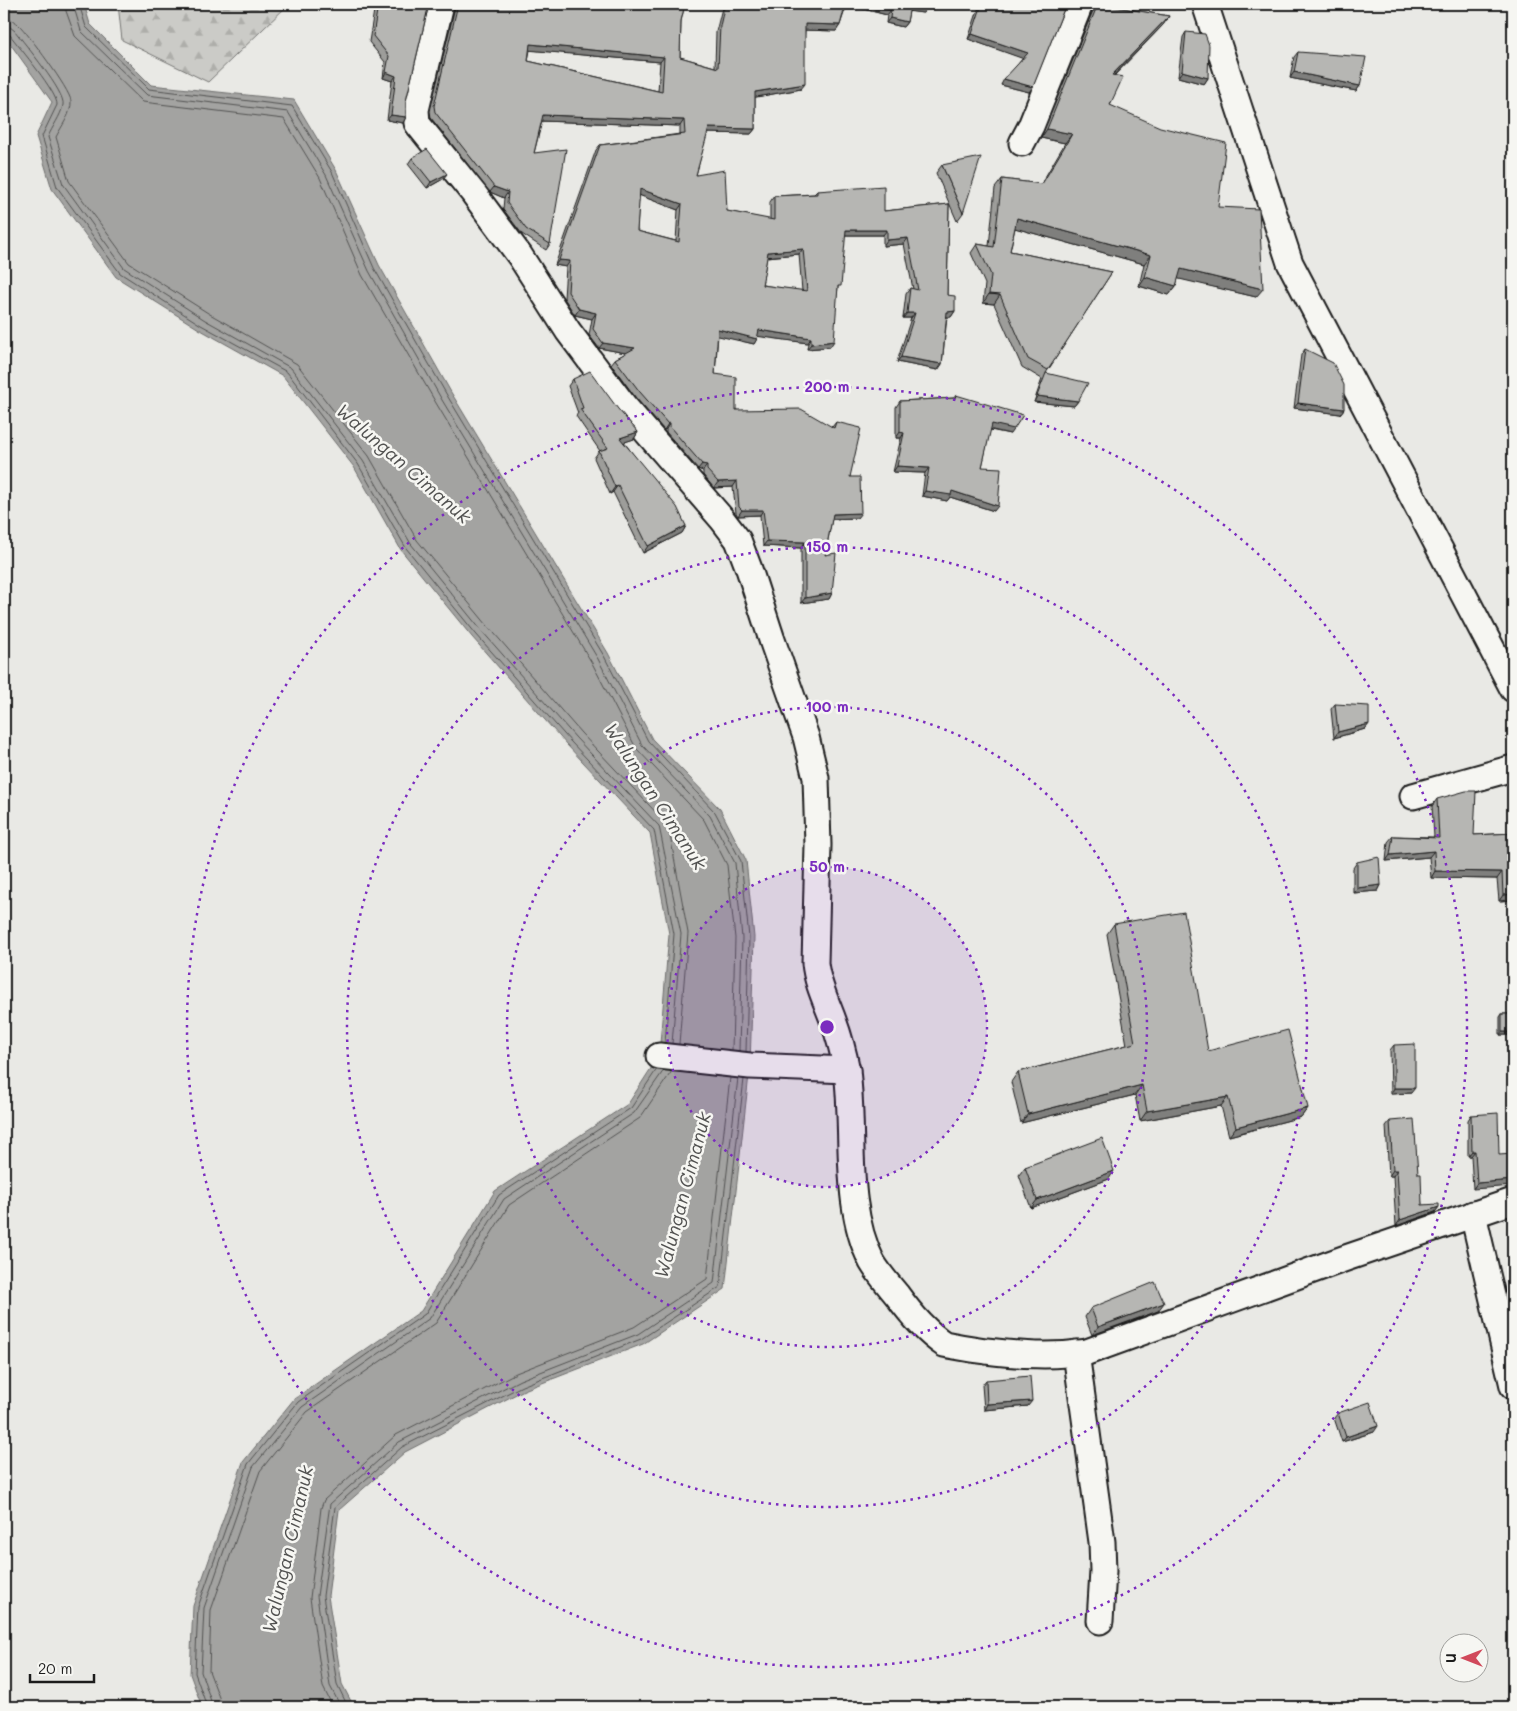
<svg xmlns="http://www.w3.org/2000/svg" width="1517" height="1711" font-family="Mali,sans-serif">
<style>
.forest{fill:url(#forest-firs);stroke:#747472}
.water{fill:#a3a3a1;stroke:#6d6d6c}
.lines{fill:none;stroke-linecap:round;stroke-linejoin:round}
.shore{stroke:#525251;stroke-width:1}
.street-casing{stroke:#1c1c1c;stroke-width:29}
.street{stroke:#f6f6f2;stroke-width:25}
.wall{fill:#9d9d9a;stroke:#1c1c1c;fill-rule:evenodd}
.shaded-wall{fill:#7f7f7d;stroke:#1c1c1c}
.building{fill:#b6b6b3;stroke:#1c1c1c;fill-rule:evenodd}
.ring{fill:none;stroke:#7b2cbf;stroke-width:2.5;stroke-dasharray:2.5 5}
.labels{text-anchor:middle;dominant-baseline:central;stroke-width:5;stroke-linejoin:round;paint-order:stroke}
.water-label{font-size:19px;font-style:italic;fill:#525251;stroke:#f6f6f2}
.centre{fill:#7b2cbf;stroke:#f6f6f2;stroke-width:2.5}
.ring-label{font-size:15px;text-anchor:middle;font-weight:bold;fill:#7b2cbf;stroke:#f6f6f2;stroke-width:5;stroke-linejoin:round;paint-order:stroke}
</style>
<defs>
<pattern id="forest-firs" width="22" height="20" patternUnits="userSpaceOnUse" patternTransform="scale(1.25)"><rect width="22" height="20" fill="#cbcbc7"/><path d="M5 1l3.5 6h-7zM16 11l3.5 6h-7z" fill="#aeaeaa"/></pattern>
</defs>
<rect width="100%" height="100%" fill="#e9e9e5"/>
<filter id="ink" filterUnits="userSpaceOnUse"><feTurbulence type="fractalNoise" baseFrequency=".02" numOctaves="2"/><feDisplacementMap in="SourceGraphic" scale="10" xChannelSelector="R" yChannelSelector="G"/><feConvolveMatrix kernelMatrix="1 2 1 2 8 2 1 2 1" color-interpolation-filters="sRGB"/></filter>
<g filter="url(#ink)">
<!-- forest -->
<path class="forest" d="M118,4H289L208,82L122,40Z"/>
<!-- water -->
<path class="water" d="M4,4H84L90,24L151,85L294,100L336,170L379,265L452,394L608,653L652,739L720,809L746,860L754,937L750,1066L725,1289L643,1344L524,1390L405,1452L339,1510L328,1596L342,1684L354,1707H202L190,1674L193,1606L243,1462L294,1399L421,1311L495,1191L628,1104L659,1056L669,934L650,833L567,745L472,637L401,550L354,467L283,376L199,329L116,277L52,189L36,136L52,102L4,35Z"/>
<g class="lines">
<!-- shore -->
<g class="shore">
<path d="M66,4V11L75,36L143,102L284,119L320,178L362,275L436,403L592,663L636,748L704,820L727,865L735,938L732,1050"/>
<path d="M73,4L81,31L147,95L288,112L326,175L369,271L442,400L598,659L642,745L710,816L735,863L742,938L739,1051"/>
<path d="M79,4L86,27L149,89L292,106L332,172L374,268L448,397L604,656L648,741L715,812L741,861L749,937L746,1052"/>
<path d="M4,19C9,19 14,20 18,24C28,33 70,90 71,101C72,113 61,127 56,137L69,181L129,263L208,313L297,364L369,456L417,540L487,625L581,733L665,822L669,830L688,933L679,1044"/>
<path d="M4,26L10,27L15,31C24,43 66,93 63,105C61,116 52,127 48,137L63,184L124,268L205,320L291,368L363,461L411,544L481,630L576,738L659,826L681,934L672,1044"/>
<path d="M4,33L10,35C19,47 58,93 57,105L42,136L57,187L120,273L201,325L287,372L358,464L406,548L476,634L571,742L654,830L674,934L665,1043"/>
<path d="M207,1707L195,1673L198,1607L248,1464L298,1402L425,1314L499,1195L631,1108L657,1069"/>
<path d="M213,1707L201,1672L204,1608L253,1467L302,1407L430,1318L504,1199L634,1113L664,1070"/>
<path d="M221,1707L220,1700L209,1671L211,1610L260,1471L307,1412L436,1323L509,1205L640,1118L672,1071"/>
<path d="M333,1707L323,1687L310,1598L321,1508L324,1500L396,1435L516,1373L634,1327L707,1279L730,1078"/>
<path d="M341,1707L330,1686L317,1596L330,1504L399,1442L520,1380L638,1334L714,1283L738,1078"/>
<path d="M348,1707L337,1684L323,1596L335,1507L402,1447L522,1386L641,1339L720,1287L744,1079"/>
</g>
<!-- street casing -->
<g class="street-casing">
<g id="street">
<path d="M441,4L416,110L417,123L420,127L474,194L520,256L568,331L625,407L722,519L738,540L749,569L772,640L806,737L816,778L818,845L815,963C817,983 826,1001 833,1020C839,1036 844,1055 847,1071C855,1132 843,1206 872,1262C879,1274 888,1284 897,1295C910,1313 926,1332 944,1344C958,1347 972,1349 986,1351C1021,1355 1052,1357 1087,1352L1346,1258L1513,1201"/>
<path d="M1205,4L1290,263L1513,689"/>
<path d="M1022,143L1031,126L1080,4"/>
<path d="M1413,796L1513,768"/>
<path d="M659,1056L750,1066L847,1070"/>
<path d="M1473,1214L1513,1386"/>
<path d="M1076,1353L1102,1542L1103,1571L1100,1621"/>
</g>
</g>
<!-- street -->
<use href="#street" class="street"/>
</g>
<!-- wall -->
<g class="wall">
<path d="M375,4H429L406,101V117L403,123L387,120L392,81L383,78L385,62L369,42Z"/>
<path d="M455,4H578L596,6V4H685L681,21L680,57L715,67L716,32L723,4H929L923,13L909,11L907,22L903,27L886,23L887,15L848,5L844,13L840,25L836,31L805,30L801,89L755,97V129L751,134L707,133L696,175L727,211L770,220V202L774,196L814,194L817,191L884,211L949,204L947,295L955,311L951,317H947L942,364L938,370L897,362L911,318H903L906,294L910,288L913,289L904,244L883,246V235H845L830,347L807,349L808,343L758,336L754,344L718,335L715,374L736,410L832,427L836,422L850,477L857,518L832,519L825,555L832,593L829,599L801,603V548L763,546L760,515L738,516L736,513L733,487L714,488L703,475V471L698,469L666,432V429L664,430L636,398L611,364L615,359L626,353L599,348L589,335L592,319L575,315L564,298L566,267L555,265L596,150L600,145L680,134V126L542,121L534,153L550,244L546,250L522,234L503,209L504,198L490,192L431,118L430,111L455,7ZM530,50L660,62L658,91L528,61ZM639,195L678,210L676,241L637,231ZM799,254L802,291L762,285L767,257Z"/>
<path d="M971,4H1066L1029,92L1001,85L1023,58L968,39L979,7Z"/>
<path d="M1098,4L1169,16L1163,25L1114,76L1110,105L1218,207L1256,297L1178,278L1176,286L1169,295L1139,286L1144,264L1015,228L1010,251L1112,272L1046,373L1078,401L1074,406L1034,402L1042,379L1022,367L994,304L983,303L985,284L971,253L977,244L989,246L995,188L1002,179L1041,184L1065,143L1041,138L1092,13Z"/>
<path d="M1186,32L1208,78L1204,84L1178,77L1183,37Z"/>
<path d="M1298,52L1360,86L1356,91L1290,78L1294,57Z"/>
<path d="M412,158L443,179L427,188L408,164Z"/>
<path d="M942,165L963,213L957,221L936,173Z"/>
<path d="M1305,349L1344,409L1340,414L1294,408L1301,355Z"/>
<path d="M573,379L618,409L638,432L634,439L624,442L686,526L682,533L643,553L613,492L610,494L594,458L599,451H600L576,416L578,413L568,386Z"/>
<path d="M956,395L1010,434L990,430L982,467L994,511L950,497L947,501L922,496L925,473L893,472L901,438H896V407L900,401L954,398Z"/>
<path d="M1335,704L1369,724L1365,729L1334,738L1331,709Z"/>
<path d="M1437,799L1474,835L1513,833V900L1499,901L1497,879L1431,878L1429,857L1386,861L1388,842L1393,836L1434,837L1432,806Z"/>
<path d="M1357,862L1381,885L1378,891L1353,893V868Z"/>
<path d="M1114,924L1208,1051L1308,1108L1301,1117L1229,1136L1221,1106L1140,1121L1135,1095L1021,1123L1011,1082L1018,1072L1127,1045L1107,934Z"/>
<path d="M1502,1014H1513V1035H1500V1017Z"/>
<path d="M1394,1045L1411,1093L1391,1094L1390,1050Z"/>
<path d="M1471,1115L1499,1155L1473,1189L1471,1156H1468V1120Z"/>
<path d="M1390,1121L1418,1174L1422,1205L1439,1207L1435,1212L1396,1226L1393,1176H1389L1386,1126Z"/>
<path d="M1025,1167L1109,1179L1031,1208L1019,1175Z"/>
<path d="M1091,1308L1158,1311L1092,1335L1085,1317Z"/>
<path d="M986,1380L1028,1406L984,1410L982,1385Z"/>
<path d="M1338,1413L1374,1432L1342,1442L1334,1418Z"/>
</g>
<!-- shaded-wall -->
<g class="shaded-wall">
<path d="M844,4H869L891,10L887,15Z"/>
<path d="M971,4H982L979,7Z"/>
<path d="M910,6L927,8L923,13L906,11Z"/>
<path d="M1169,16L1163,25L1105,84L1112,75Z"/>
<path d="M890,18L907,22L903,27L886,23Z"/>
<path d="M805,24L840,25L836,31L801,30Z"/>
<path d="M972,34L1028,53L1024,59L968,39Z"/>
<path d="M530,44L664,57L660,62L527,50Z"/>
<path d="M1182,71L1208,78L1204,84L1178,77Z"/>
<path d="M386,72L396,76L392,81L383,78Z"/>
<path d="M1294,72L1360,86L1356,91L1290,78Z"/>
<path d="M1004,79L1033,87L1029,92L1001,85Z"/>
<path d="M805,84L801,89L751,98L755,92Z"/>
<path d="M391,115L406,117L403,123L387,120Z"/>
<path d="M543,115L684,120L680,126L540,121Z"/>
<path d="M709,128L755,129L751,134L705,133Z"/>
<path d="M1047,129L1072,134L1065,143L1041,138Z"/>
<path d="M447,174L443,179L427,188L431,182Z"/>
<path d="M494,187L508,192L504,198L490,192Z"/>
<path d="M640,189L682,204L678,210L636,194Z"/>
<path d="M1017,218L1151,255L1144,264L1011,227Z"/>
<path d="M846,230H887L883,235H842Z"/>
<path d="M908,238L904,244L883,246L887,240Z"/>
<path d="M803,249L799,254L764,257L768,252Z"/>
<path d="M559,260L570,261L566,267L555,265Z"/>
<path d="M1181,269L1263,289L1256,297L1175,278Z"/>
<path d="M1145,277L1176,286L1169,295L1139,286Z"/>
<path d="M989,294L1000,295L994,304L983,303Z"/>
<path d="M579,309L596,313L592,319L575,315Z"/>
<path d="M955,311L951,317H943L947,312Z"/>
<path d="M907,313H915L911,318H903Z"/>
<path d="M718,329L757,339L754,344L714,335Z"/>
<path d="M759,330L811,338L808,343L755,336Z"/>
<path d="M834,341L830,347L807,349L811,344Z"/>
<path d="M603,343L635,348L631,354L599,348Z"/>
<path d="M901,357L942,364L938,370L897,362Z"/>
<path d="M1037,396L1078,401L1074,406L1034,402Z"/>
<path d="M1298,403L1344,409L1340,414L1294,408Z"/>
<path d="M1023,415L1010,434L988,429L992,424Z"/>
<path d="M670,423L666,429L664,430L668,424Z"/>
<path d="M638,432L634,439L616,445L620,438Z"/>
<path d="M900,432L904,433L901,438H896Z"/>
<path d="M702,464L707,465L703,471L698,469Z"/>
<path d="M897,466L929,468L925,473L893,472Z"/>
<path d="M737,481L733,487L714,488L718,482Z"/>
<path d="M618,485L613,492L610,494L615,487Z"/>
<path d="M925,491H952L998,506L994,511L950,497L947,501L922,496Z"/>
<path d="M742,510H763L760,515L738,516Z"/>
<path d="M861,513L857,518L829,519L833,514Z"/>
<path d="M686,526L682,533L643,553L648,546Z"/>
<path d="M767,541L805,542L801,548L763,546Z"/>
<path d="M832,593L829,599L801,603L805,598Z"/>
<path d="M1369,724L1365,729L1334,738L1338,732Z"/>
<path d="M1434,851L1429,857L1386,861L1390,855Z"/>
<path d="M1435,871L1502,872L1497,879L1431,878Z"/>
<path d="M1381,885L1378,891L1353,893L1357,888Z"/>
<path d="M1513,894V900L1499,901L1503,895Z"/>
<path d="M1502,1032H1513V1035H1500Z"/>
<path d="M1142,1085L1135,1095L1021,1123L1028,1114Z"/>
<path d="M1394,1088H1415L1411,1093L1391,1094Z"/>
<path d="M1228,1097L1221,1106L1140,1121L1147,1111Z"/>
<path d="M1308,1108L1301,1117L1229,1136L1236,1127Z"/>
<path d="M1472,1151H1475L1471,1156H1468Z"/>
<path d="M1393,1170H1397L1393,1176H1389Z"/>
<path d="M1114,1171L1109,1179L1031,1208L1037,1200Z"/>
<path d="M1513,1180V1186L1473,1189L1477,1183Z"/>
<path d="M1439,1207L1435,1212L1396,1226L1400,1220Z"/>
<path d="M1164,1303L1158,1311L1092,1335L1098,1327Z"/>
<path d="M1032,1401L1028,1406L984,1410L987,1404Z"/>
<path d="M1378,1426L1374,1432L1342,1442L1346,1437Z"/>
</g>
<!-- building -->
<g class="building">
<path d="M378,4H429L406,101V117L391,115L396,76L386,72L389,56L373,36Z"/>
<path d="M458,4H578L599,6V4H685L681,21L680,57L718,68L720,26L725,4H848V7H845L840,25L805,24V84L755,92V129L709,128L696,175L725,170L727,211L774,220V196L817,194V191L884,186V211L949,204L947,295L955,296V311L947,312L942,364L901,357L915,313H907L910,288L918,290L908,238L887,240V230H846L841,286H838L834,341L811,344V338L759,330L757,339L718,329L715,374L736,377V410L801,409L834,428L836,422L861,428L850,477H860L861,513L833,514L825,555L836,553L832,593L805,598V542L767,541L763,510H742L739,507L737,481L718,482L707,470V465L702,464L670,427V423L668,424L640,392L615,359L635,348L603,343L593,329L596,313L579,309L568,292L570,261L559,260L600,145L685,134L684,120L543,115L534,153L566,149L550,244L526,229L507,203L508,192L494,187L435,112L434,106ZM530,44L664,57L662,92L528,61ZM640,189L682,204L679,242L637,231ZM803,249L807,291L762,285L768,252Z"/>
<path d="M869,4H929L927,8L910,6L907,22L890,18L891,10Z"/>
<path d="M982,4H1066L1033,87L1004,79L1028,53L972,34Z"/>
<path d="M1098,4L1169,16L1112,75L1123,77L1110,105L1160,127L1226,143L1218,207L1259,209L1263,289L1181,269L1176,286L1145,277L1151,255L1017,218L1010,251L1112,272L1048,370L1028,359L1000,295L989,294L991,275L977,244L994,247L1002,179L1042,184L1072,134L1047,129Z"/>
<path d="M1186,32L1205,34L1209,45L1208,78L1182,71Z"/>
<path d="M1298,52L1366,57L1360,86L1294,72Z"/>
<path d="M427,149L447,174L431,182L412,158Z"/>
<path d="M981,157L963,213L942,165Z"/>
<path d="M1305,349L1333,363L1344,385V409L1298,403Z"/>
<path d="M590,371L618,409L638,432L620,438L677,507L686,526L648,546L618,485L615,487L599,451L608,448L580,409L583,408L573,379Z"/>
<path d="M1046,373L1088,383L1078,401L1037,396Z"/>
<path d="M956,395L1023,415L1014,429L992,424L982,467L1001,468L998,506L952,491L951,495L925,491L929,468L897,466L904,433L900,432V401L955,398Z"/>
<path d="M1335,704L1369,706V724L1338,732Z"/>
<path d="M1466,791H1476L1474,835L1513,833V894L1503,895L1502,872L1435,871L1434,851L1390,855L1393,836L1439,838L1437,799Z"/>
<path d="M1379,857L1381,885L1357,888V862Z"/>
<path d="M1184,912L1208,1051L1288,1030L1308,1108L1236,1127L1228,1097L1147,1111L1142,1085L1028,1114L1018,1072L1135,1043L1114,924Z"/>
<rect x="1502" y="1014" width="11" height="18"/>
<path d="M1415,1044V1088H1394V1045Z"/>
<path d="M1498,1113L1499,1155L1513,1154V1180L1477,1183L1475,1151H1472L1471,1115Z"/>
<path d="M1414,1119L1418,1174H1421L1422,1205L1439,1204V1207L1400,1220L1397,1170H1393L1390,1121Z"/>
<path d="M1102,1138L1114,1171L1037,1200L1025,1167Z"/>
<path d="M1155,1282L1164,1303L1098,1327L1091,1308Z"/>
<path d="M1030,1376L1032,1401L987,1404L986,1380Z"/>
<path d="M1370,1402L1378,1426L1346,1437L1338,1413Z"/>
</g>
</g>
<!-- distance rings -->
<circle cx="827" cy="1027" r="160" fill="#7b2cbf" fill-opacity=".12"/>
<g class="ring">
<circle cx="827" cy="1027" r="160"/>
<circle cx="827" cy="1027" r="320"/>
<circle cx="827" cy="1027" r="480"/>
<circle cx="827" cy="1027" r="640"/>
</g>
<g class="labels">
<!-- water labels -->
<g class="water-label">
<text transform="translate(404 463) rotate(41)">Walungan Cimanuk</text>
<text transform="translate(656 796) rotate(57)">Walungan Cimanuk</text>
<text transform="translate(682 1195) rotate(-75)">Walungan Cimanuk</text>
<text transform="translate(287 1549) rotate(-77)">Walungan Cimanuk</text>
</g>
</g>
<circle cx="827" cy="1027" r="8" class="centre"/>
<g class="ring-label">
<text x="827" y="392">200 m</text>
<text x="827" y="552">150 m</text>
<text x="827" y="712">100 m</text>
<text x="827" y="872">50 m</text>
</g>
<!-- margin -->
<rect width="1517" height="1711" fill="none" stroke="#f6f6f2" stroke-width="20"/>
<rect x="10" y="10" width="1497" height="1691" fill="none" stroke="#1c1c1c" stroke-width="2" filter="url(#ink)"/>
<!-- north arrow -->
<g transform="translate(1464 1658) rotate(270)"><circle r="24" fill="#f6f6f2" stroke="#9f9f9c"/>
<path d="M0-4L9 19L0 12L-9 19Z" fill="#d1495b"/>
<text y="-8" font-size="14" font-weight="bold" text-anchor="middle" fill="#1c1c1c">U</text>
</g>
<!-- scale -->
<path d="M30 1674v8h64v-8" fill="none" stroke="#1c1c1c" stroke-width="2.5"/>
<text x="38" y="1674" font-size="15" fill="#1c1c1c" stroke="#f6f6f2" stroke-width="4" paint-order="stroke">20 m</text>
</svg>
